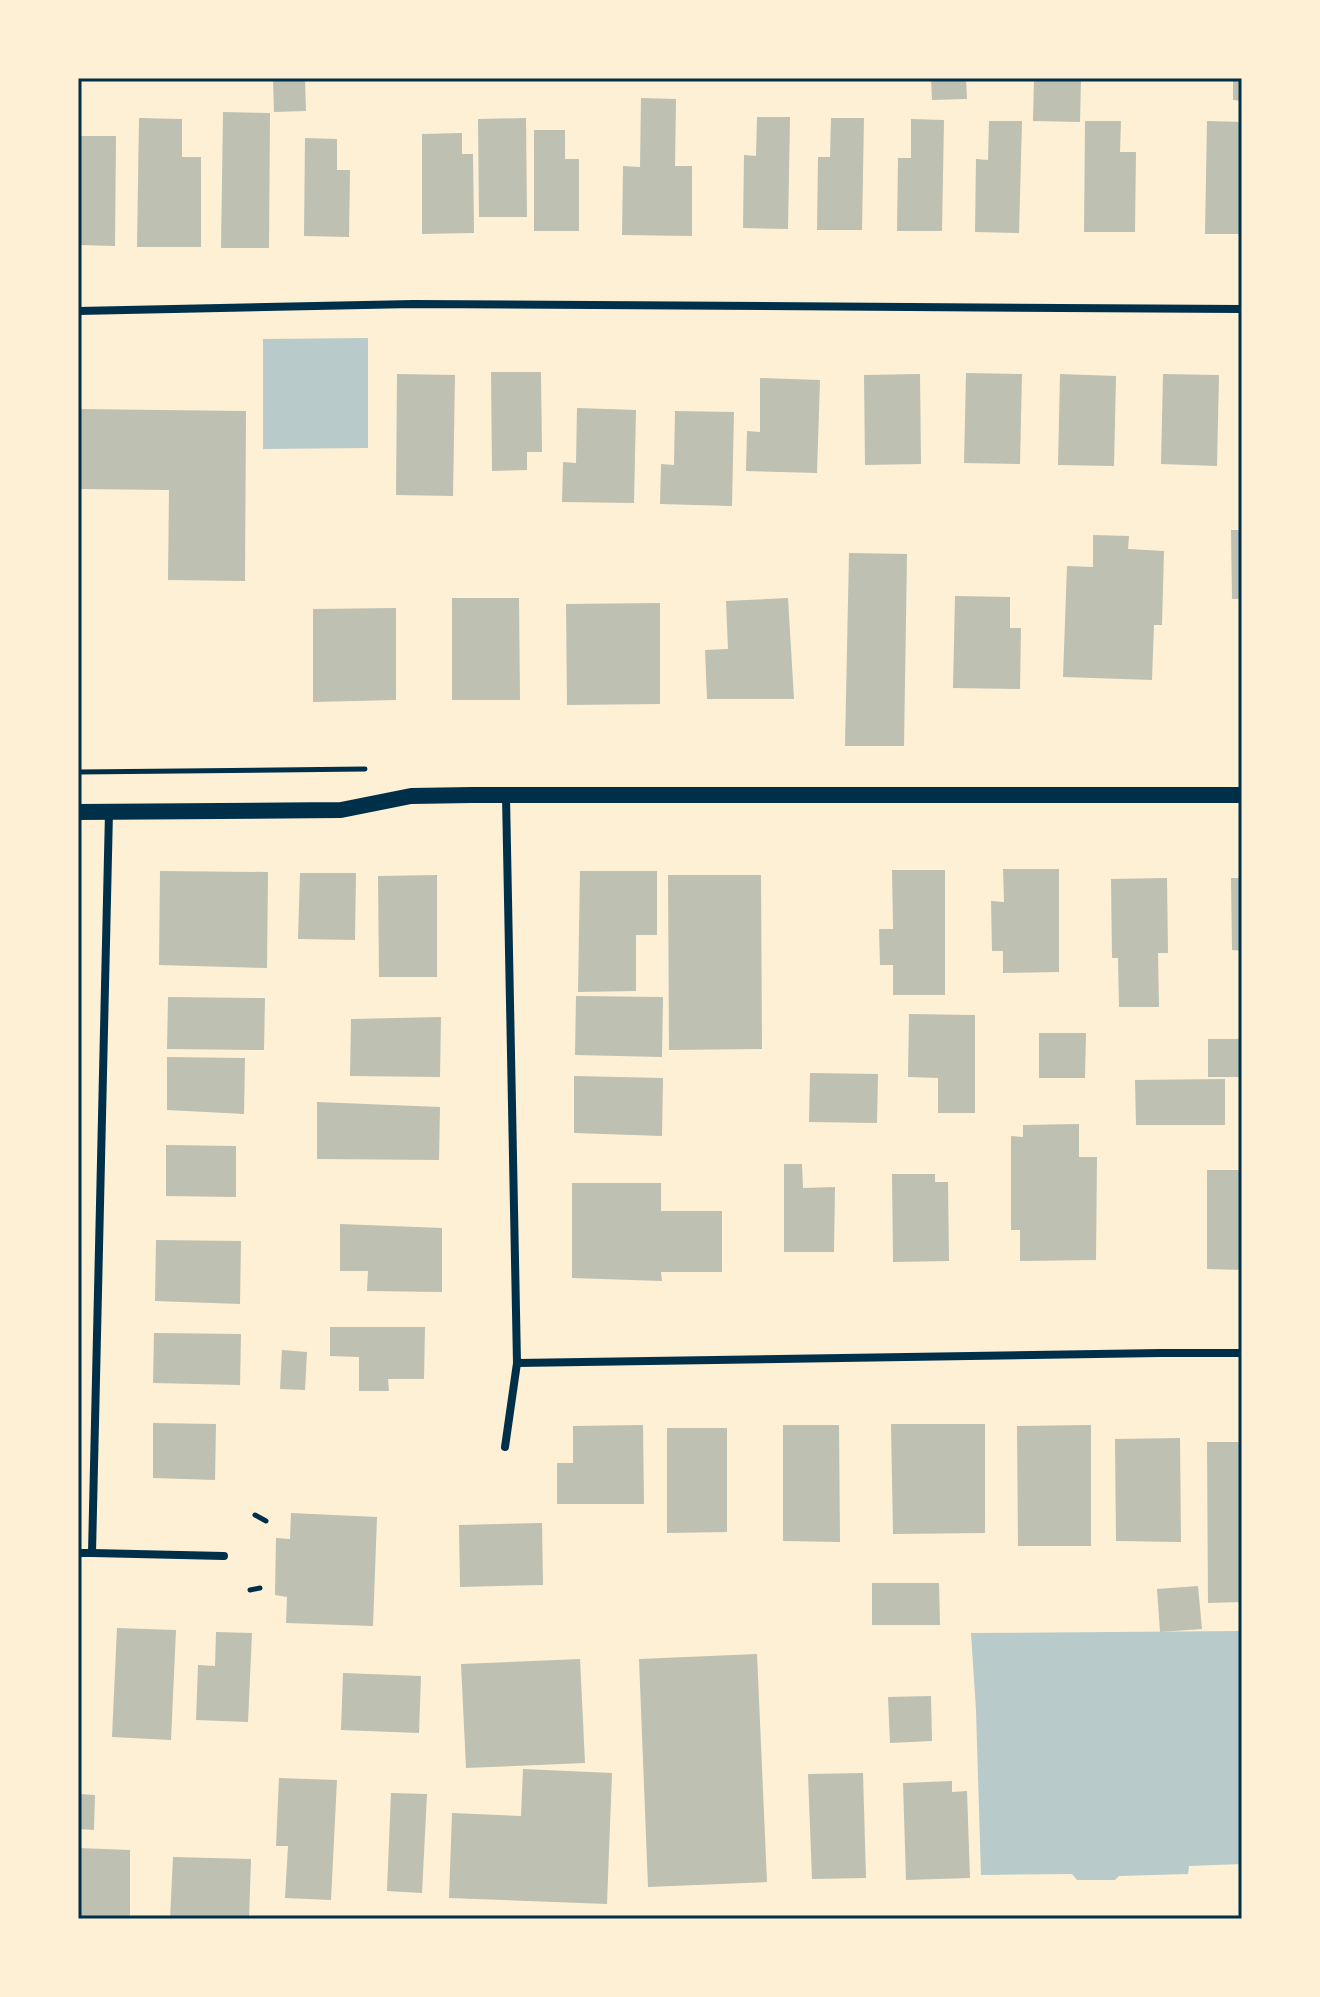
<svg xmlns="http://www.w3.org/2000/svg" width="1320" height="1997" font-family="'Noto Serif',serif">
<style>
.green{fill:#b9caca}
.building{fill:#bec0b2}
.lines{fill:none;stroke-linecap:round;stroke-linejoin:round}
.path{stroke:#003049;stroke-width:5}
.minor{stroke:#003049;stroke-width:8}
.secondary{stroke:#003049;stroke-width:16}
.neatline{fill:none;stroke:#003049;stroke-width:3}
</style>
<rect width="100%" height="100%" fill="#fdf0d5"/>
<!-- green -->
<g class="green">
<path d="M368,338V448L263,449V339Z"/>
<path d="M1242,1631V1864L1189,1866L1188,1874L1119,1876L1115,1880H1077L1072,1874L981,1875L976,1710L971,1633Z"/>
</g>
<!-- building -->
<g class="building">
<path d="M273,78H305L306,111L274,112Z"/>
<path d="M931,78H966L967,99L932,100Z"/>
<path d="M1034,78H1081L1080,122L1033,121Z"/>
<path d="M1233,78H1242V101L1233,100Z"/>
<path d="M641,98L676,99L675,166H692V236L622,235L623,166L640,167Z"/>
<path d="M223,112L270,113L269,248H221Z"/>
<path d="M757,117H790L788,229L743,228L744,155L756,156Z"/>
<path d="M139,118L182,119V157H201V247H137Z"/>
<path d="M526,118L527,217H479L478,119Z"/>
<path d="M831,118H864L862,230H817L818,157H830Z"/>
<path d="M911,119L944,120L942,231H897L898,158H911Z"/>
<path d="M989,121H1022L1019,233L975,232L976,159L988,160Z"/>
<path d="M1085,121H1121L1120,152H1136L1135,232H1084Z"/>
<path d="M1207,121L1242,122V234H1205Z"/>
<path d="M534,130H565V159H579V231H534Z"/>
<path d="M462,133V154H473L474,233L422,234V134Z"/>
<path d="M78,136H116L115,246L78,245Z"/>
<path d="M305,138L337,139V170H350L349,237L304,236Z"/>
<path d="M491,372H541L542,452H527V470L492,471Z"/>
<path d="M966,373L1022,374L1020,464L964,463Z"/>
<path d="M397,374L455,375L453,496L396,495Z"/>
<path d="M920,374L921,464L865,465L864,375Z"/>
<path d="M1060,374L1116,376L1114,466L1058,465Z"/>
<path d="M1163,374L1219,375L1217,466L1161,464Z"/>
<path d="M760,378L820,380L817,473L746,471L747,431L760,432Z"/>
<path d="M577,408L636,410L634,503L562,502L563,462L576,463Z"/>
<path d="M78,409L246,411L245,581L168,580L169,490L78,489Z"/>
<path d="M675,411L734,412L732,506L660,504L661,464L674,465Z"/>
<path d="M1231,530H1242V599H1232Z"/>
<path d="M1093,535L1129,536L1128,549L1164,551L1162,625H1154L1152,680L1063,677L1067,566L1093,567Z"/>
<path d="M849,553L907,554L904,746H845Z"/>
<path d="M955,596L1010,597V628H1021L1020,689L953,688Z"/>
<path d="M452,598H519L520,700H452Z"/>
<path d="M788,598L794,699H707L705,650L728,649L726,601Z"/>
<path d="M660,603V704L567,705L566,604Z"/>
<path d="M396,608V700L313,702V609Z"/>
<path d="M1003,869H1059V972L1003,973V951H992L991,901L1004,902Z"/>
<path d="M892,870H945V995H893V965H880L879,929H893Z"/>
<path d="M160,871L268,872L267,968L159,965Z"/>
<path d="M580,871H657V935H636V991L578,992Z"/>
<path d="M300,873H356L355,940L298,939Z"/>
<path d="M437,875V977H379L378,876Z"/>
<path d="M668,875H761L762,1049L669,1050Z"/>
<path d="M1167,878L1168,953H1158L1159,1007H1119L1118,958H1112L1111,879Z"/>
<path d="M1231,878H1242V951L1232,950Z"/>
<path d="M576,996L663,997L662,1057L575,1055Z"/>
<path d="M168,997L265,998L264,1050L167,1049Z"/>
<path d="M909,1014L975,1015V1113H938V1078L908,1077Z"/>
<path d="M441,1017L440,1077L350,1076L351,1019Z"/>
<path d="M1039,1033H1086L1085,1078H1039Z"/>
<rect x="1208" y="1039" width="34" height="38"/>
<path d="M167,1057L245,1058L244,1114L167,1110Z"/>
<path d="M810,1073L878,1074L877,1123L809,1122Z"/>
<path d="M574,1076L663,1078L662,1136L574,1133Z"/>
<path d="M1225,1079V1125H1136L1135,1080Z"/>
<path d="M317,1102L440,1107L439,1160L317,1159Z"/>
<path d="M1079,1124V1157H1097L1096,1260L1020,1261V1230H1011V1136L1023,1137V1125Z"/>
<path d="M166,1145L236,1146V1197L166,1196Z"/>
<path d="M784,1164H802L803,1188L835,1187L834,1252H784Z"/>
<path d="M1207,1170H1242V1270L1207,1269Z"/>
<path d="M892,1174H935V1182H948L949,1261L893,1262Z"/>
<path d="M572,1183H661V1211H722V1272H661L662,1281L572,1278Z"/>
<path d="M340,1224L442,1228V1292L367,1291L368,1271H340Z"/>
<path d="M156,1240L241,1241L240,1304L155,1301Z"/>
<path d="M330,1327H425L424,1379H388L389,1391H359V1357L330,1356Z"/>
<path d="M154,1333L241,1334L240,1385L153,1383Z"/>
<path d="M282,1350L307,1352L305,1390L280,1389Z"/>
<path d="M153,1423L216,1424L215,1480L153,1478Z"/>
<path d="M891,1424H985V1533L893,1534Z"/>
<path d="M643,1425L644,1504H557V1463H573V1426Z"/>
<path d="M783,1425H839L840,1542L783,1541Z"/>
<path d="M1091,1425V1546H1018L1017,1426Z"/>
<path d="M667,1428H727V1532L667,1533Z"/>
<path d="M1180,1438L1181,1542L1116,1541L1115,1439Z"/>
<path d="M1207,1442H1242V1602L1208,1603Z"/>
<path d="M291,1513L377,1517L373,1626L286,1623L287,1597L275,1595L276,1538L290,1539Z"/>
<path d="M542,1523L543,1585L460,1587L459,1525Z"/>
<path d="M872,1583H939L940,1625H872Z"/>
<path d="M1198,1586L1202,1629L1160,1632L1157,1589Z"/>
<path d="M117,1628L176,1630L171,1740L112,1737Z"/>
<path d="M216,1632L252,1633L248,1722L196,1720L198,1665L215,1666Z"/>
<path d="M757,1654L767,1882L648,1887L639,1659Z"/>
<path d="M580,1659L585,1763L466,1768L461,1664Z"/>
<path d="M343,1673L421,1676L419,1733L341,1730Z"/>
<path d="M931,1696L932,1741L890,1743L888,1697Z"/>
<path d="M523,1769L612,1773L607,1904L449,1898L452,1813L521,1816Z"/>
<path d="M863,1773L866,1878L812,1879L808,1774Z"/>
<path d="M279,1778L337,1780L331,1900L285,1898L288,1846H276Z"/>
<path d="M952,1781V1792L967,1791L970,1878L906,1880L903,1783Z"/>
<path d="M391,1793L427,1794L422,1893L387,1891Z"/>
<path d="M78,1794L95,1795L94,1830L78,1829Z"/>
<path d="M78,1848L130,1850V1919H78Z"/>
<path d="M173,1857L251,1859L249,1919H170Z"/>
</g>
<g class="lines">
<!-- path -->
<g class="path">
<path d="M78,772L365,769"/>
<path d="M255,1515L266,1521"/>
<path d="M250,1590L260,1588"/>
</g>
<!-- minor -->
<g class="minor">
<path d="M78,311L413,304L1242,309"/>
<path d="M506,796L517,1363L1161,1353H1242"/>
<path d="M505,1447L517,1363"/>
<path d="M78,1553H92L109,812"/>
<path d="M92,1553L224,1556"/>
</g>
<!-- secondary -->
<path class="secondary" d="M78,812L341,810L411,796L472,795H1242"/>
</g>
<!-- border -->
<rect width="1320" height="1997" fill="none" stroke="#fdf0d5" stroke-width="160"/>
<rect x="80" y="80" width="1160" height="1837" class="neatline"/>
</svg>
